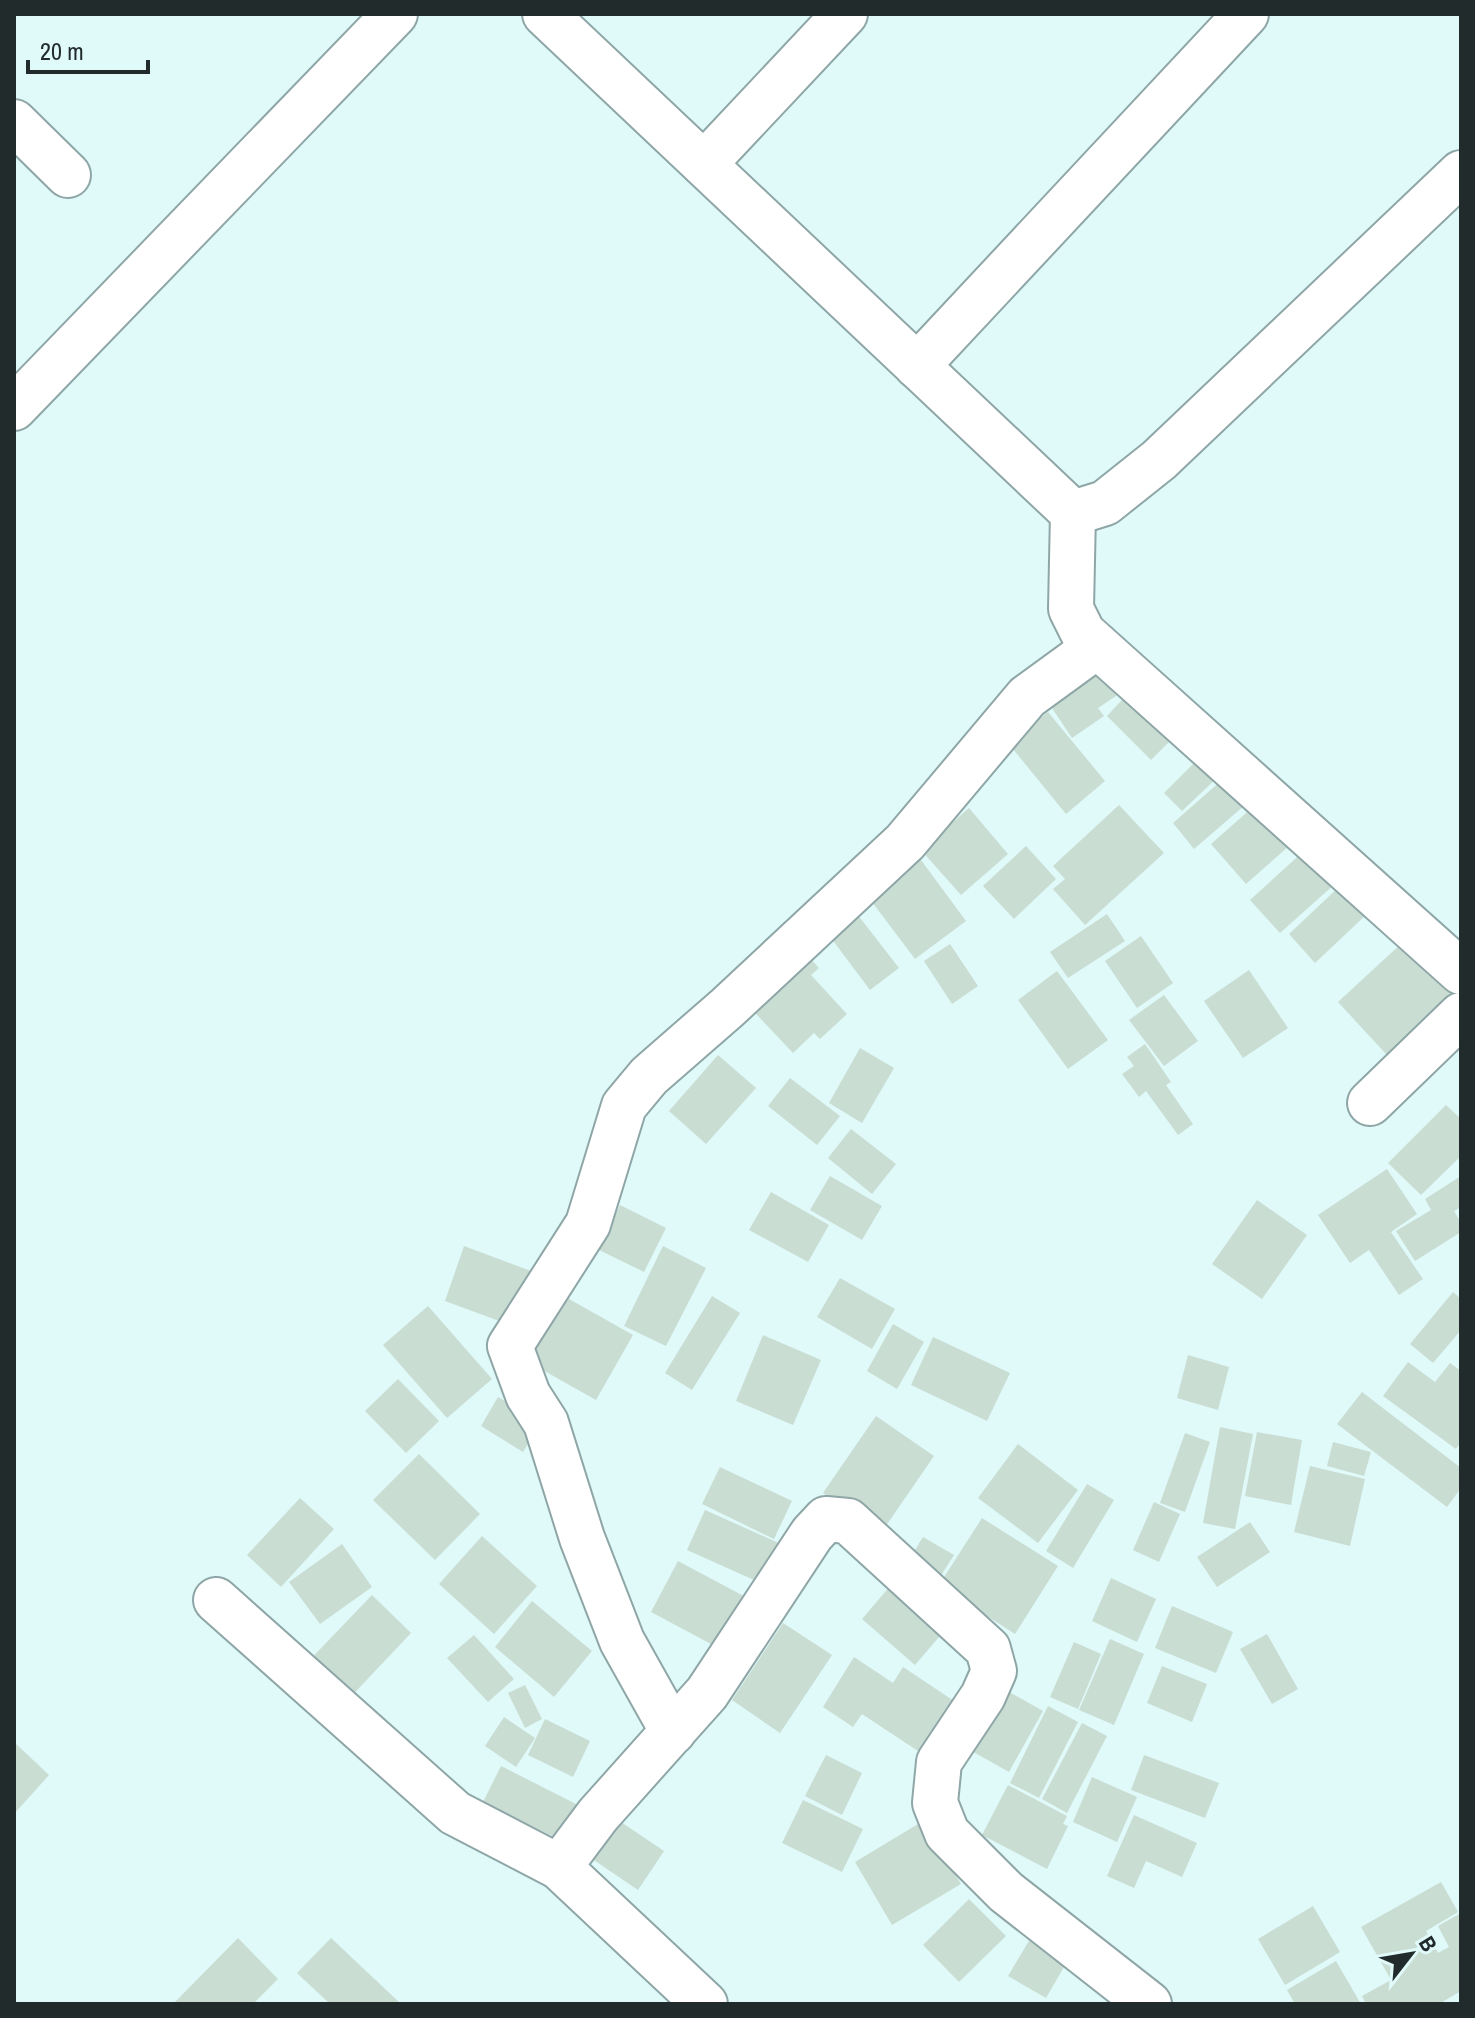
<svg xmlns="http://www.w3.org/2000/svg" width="1475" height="2018" font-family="'Archivo Narrow',sans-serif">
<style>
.building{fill:#c9ddd3}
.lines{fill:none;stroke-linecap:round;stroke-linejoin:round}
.minor-casing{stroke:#8fa6a7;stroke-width:48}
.minor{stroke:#fff;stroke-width:44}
</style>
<rect width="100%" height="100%" fill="#e0f9f9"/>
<!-- building -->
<g class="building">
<path d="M1104,657L1125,690L1098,708L1104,716L1072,738L1044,696Z"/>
<path d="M1135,686L1180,731L1151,760L1107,716Z"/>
<path d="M1035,712L1040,718L1048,712L1105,781L1066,814L1004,738Z"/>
<path d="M1201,756L1220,775L1182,811L1164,793Z"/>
<path d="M1222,780L1245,805L1194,849L1173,823Z"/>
<path d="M1262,799L1297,839L1246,884L1211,844Z"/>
<path d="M1119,805L1164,853L1085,925L1053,889L1065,879L1053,866Z"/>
<path d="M969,808L1008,854L961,895L921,850Z"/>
<path d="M1026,846L1056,879L1014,919L983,886Z"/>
<path d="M1306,849L1336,883L1280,933L1250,900Z"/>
<path d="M918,856L966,921L915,959L866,894Z"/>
<path d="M1340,886L1367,914L1315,963L1289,934Z"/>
<path d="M850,905L899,968L870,990L822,926Z"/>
<path d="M1107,914L1125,941L1068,978L1050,952Z"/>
<path d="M1141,936L1173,983L1137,1008L1105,961Z"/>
<path d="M1403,942L1453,995L1387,1055L1338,1002Z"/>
<path d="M950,944L978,986L952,1004L924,961Z"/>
<path d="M799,946L819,968L811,975L847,1014L820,1039L814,1033L793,1053L742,999Z"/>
<path d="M1249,970L1288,1028L1243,1058L1204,1001Z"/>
<path d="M1057,971L1108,1040L1068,1069L1018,1000Z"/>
<path d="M1164,995L1198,1041L1164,1066L1129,1020Z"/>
<path d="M1145,1044L1171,1082L1166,1085L1193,1124L1178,1135L1146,1091L1139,1097L1122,1074L1134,1066L1127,1057Z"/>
<path d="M860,1048L894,1068L862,1123L829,1103Z"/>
<path d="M718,1055L756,1088L706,1144L669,1111Z"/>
<path d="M790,1078L840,1116L817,1145L768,1106Z"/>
<path d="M1446,1105L1461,1119V1156L1421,1195L1388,1163Z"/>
<path d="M851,1129L896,1164L872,1194L828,1158Z"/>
<path d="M1387,1169L1417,1214L1391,1232L1423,1279L1399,1295L1369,1250L1350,1263L1318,1215Z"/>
<path d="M830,1176L882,1206L862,1240L810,1210Z"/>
<path d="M1461,1176V1207L1454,1211L1461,1223V1232L1415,1261L1396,1231L1431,1210L1425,1199Z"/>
<path d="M771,1192L829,1225L808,1262L749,1230Z"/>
<path d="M1257,1200L1307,1235L1262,1299L1212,1264Z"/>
<path d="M620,1205L666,1228L644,1272L599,1250Z"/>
<path d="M464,1246L531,1271L510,1325L445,1301Z"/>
<path d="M663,1246L706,1268L666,1346L624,1326Z"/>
<path d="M840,1278L895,1309L872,1349L817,1317Z"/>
<path d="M1453,1292L1461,1299V1330L1433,1363L1410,1344Z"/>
<path d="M562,1295L633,1335L596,1400L525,1360Z"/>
<path d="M712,1296L740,1313L692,1390L665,1373Z"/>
<path d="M428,1306L492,1379L447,1418L383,1345Z"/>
<path d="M893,1324L924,1342L897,1389L867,1371Z"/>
<path d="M763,1335L821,1360L793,1425L736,1401Z"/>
<path d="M933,1337L1010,1373L987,1421L911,1385Z"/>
<path d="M1188,1355L1229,1367L1218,1410L1177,1398Z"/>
<path d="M1408,1362L1435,1382L1450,1363L1461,1371V1442L1456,1449L1383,1396Z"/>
<path d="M398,1379L439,1421L406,1453L365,1411Z"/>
<path d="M1362,1392L1461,1468V1488L1447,1507L1337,1424Z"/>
<path d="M498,1397L541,1422L523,1452L481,1426Z"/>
<path d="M876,1416L934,1456L881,1533L823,1493Z"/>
<path d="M1220,1427L1253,1434L1235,1529L1203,1523Z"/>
<path d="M1257,1432L1302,1440L1291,1505L1245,1496Z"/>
<path d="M1185,1433L1210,1442L1185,1512L1160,1503Z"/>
<path d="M1333,1442L1371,1452L1364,1476L1327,1466Z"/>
<path d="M1018,1444L1078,1490L1038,1543L978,1498Z"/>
<path d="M419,1454L480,1514L435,1560L373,1500Z"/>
<path d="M1310,1466L1365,1479L1350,1546L1294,1532Z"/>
<path d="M720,1467L792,1501L774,1539L702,1504Z"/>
<path d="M1087,1484L1114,1500L1073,1568L1046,1551Z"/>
<path d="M300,1498L334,1529L281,1587L247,1555Z"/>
<path d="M1154,1502L1180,1514L1159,1562L1133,1550Z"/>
<path d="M705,1510L781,1544L763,1584L687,1550Z"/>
<path d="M982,1518L1058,1566L1015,1634L939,1585Z"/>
<path d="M1250,1522L1270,1552L1217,1587L1197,1557Z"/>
<path d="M482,1536L537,1586L494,1634L439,1584Z"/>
<path d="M923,1537L954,1555L935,1585L905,1566Z"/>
<path d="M342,1544L372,1587L320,1624L289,1582Z"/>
<path d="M678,1561L753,1601L726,1652L651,1612Z"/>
<path d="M897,1578L950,1624L915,1665L862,1619Z"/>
<path d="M1111,1578L1156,1599L1137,1642L1092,1621Z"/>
<path d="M372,1595L411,1633L343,1705L303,1667Z"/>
<path d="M532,1601L592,1651L554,1697L495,1647Z"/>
<path d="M1172,1606L1233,1632L1216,1673L1155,1648Z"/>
<path d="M783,1623L832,1655L780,1733L732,1700Z"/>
<path d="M1267,1634L1298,1689L1272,1704L1240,1649Z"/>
<path d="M474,1635L514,1679L488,1702L447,1658Z"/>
<path d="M1110,1639L1144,1654L1114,1725L1079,1710Z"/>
<path d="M1074,1642L1101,1654L1078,1709L1050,1697Z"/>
<path d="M854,1657L893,1683L903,1667L957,1703L924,1755L862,1714L853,1727L823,1707Z"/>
<path d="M1162,1666L1207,1684L1192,1722L1147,1703Z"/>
<path d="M995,1684L1043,1711L1009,1772L961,1745Z"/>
<path d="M525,1685L542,1719L525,1728L508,1693Z"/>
<path d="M1048,1706L1078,1722L1039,1798L1010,1783Z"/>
<path d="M504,1717L535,1738L516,1767L485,1746Z"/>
<path d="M545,1719L590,1741L573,1777L528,1755Z"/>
<path d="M1082,1723L1107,1736L1067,1813L1042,1799Z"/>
<path d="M14,1742L49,1775L14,1814Z"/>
<path d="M826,1755L862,1773L842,1815L805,1796Z"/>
<path d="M1144,1755L1219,1783L1205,1818L1131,1790Z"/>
<path d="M501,1766L578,1805L560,1840L483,1802Z"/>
<path d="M1092,1777L1137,1797L1117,1842L1073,1822Z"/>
<path d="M1008,1785L1067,1816L1063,1824L1068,1826L1047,1869L982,1835Z"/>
<path d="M803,1800L863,1829L842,1872L782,1843Z"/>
<path d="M1134,1815L1197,1843L1182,1877L1146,1861L1134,1888L1107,1876Z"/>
<path d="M612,1816L664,1851L638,1890L585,1854Z"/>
<path d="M923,1821L961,1884L892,1925L855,1862Z"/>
<path d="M1441,1882L1458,1912L1426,1931L1438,1953L1449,1947L1438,1926L1461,1913V1991L1439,2004H1366L1362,1996L1391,1980L1361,1927Z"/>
<path d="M969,1899L1006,1936L959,1982L923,1945Z"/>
<path d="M1313,1906L1340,1952L1285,1985L1258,1939Z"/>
<path d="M1033,1934L1071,1955L1046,1998L1008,1976Z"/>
<path d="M238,1938L278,1979L253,2004H173Z"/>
<path d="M331,1938L401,2004H330L297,1973Z"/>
<path d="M1336,1961L1361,2004H1295L1287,1990Z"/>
</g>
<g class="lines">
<!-- minor casing -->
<g class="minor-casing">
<g id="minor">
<path d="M545,14L1073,513L1105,503L1159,460L1461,173"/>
<path d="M14,122L68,175"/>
<path d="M704,164L845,14"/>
<path d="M917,366L1246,14"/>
<path d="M14,408L395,14"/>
<path d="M1073,513L1071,609L1083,633L1461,972"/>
<path d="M1370,1103L1461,1015"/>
<path d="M216,1600L455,1813L559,1867L705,2004"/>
<path d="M673,1732L622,1641L582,1538L546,1423L528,1395L510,1346L588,1224L624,1106L649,1076L727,1008L905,842L1027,697L1097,646"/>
<path d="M559,1867L598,1815L707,1693L812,1534L826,1519L848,1521L988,1649L994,1671L983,1696L939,1762L935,1803L947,1833L1006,1892L1149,2004"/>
</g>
</g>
<!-- minor -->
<use href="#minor" class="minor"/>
</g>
<!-- border -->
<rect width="1475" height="2018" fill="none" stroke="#222b2c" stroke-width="32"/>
<!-- north arrow -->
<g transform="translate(1411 1954) rotate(59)" stroke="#e0f9f9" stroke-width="6" paint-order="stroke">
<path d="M0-6L14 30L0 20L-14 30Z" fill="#222b2c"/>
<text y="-12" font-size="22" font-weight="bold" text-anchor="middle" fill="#222b2c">B</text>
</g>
<!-- scale -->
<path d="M28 60v12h120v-12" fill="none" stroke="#222b2c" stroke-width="4"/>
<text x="40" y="60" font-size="24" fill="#222b2c" stroke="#e0f9f9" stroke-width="6" paint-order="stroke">20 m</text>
</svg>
